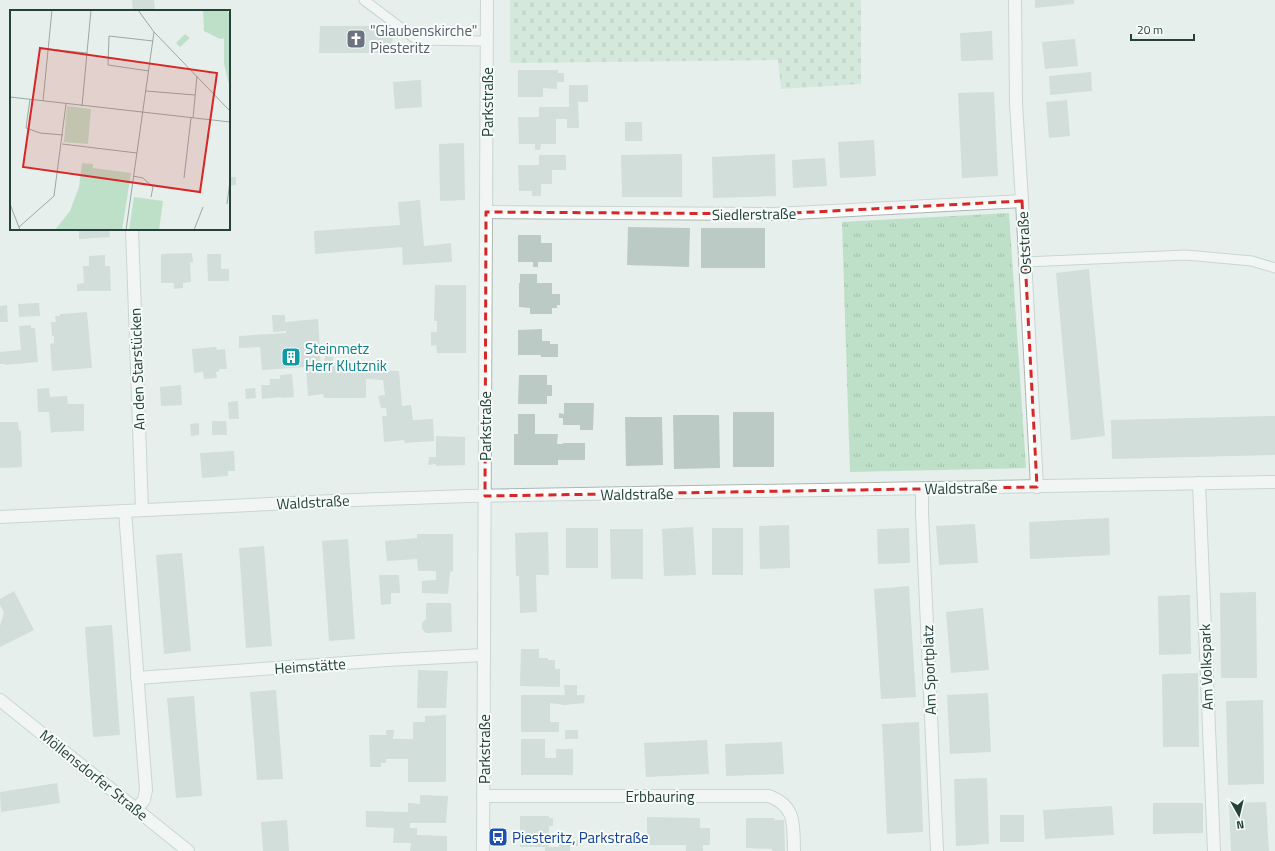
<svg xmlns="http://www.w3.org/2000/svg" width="1275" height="851" font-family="'Titillium Web',sans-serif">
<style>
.grass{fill:url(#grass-tufts)}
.cemetery{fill:url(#cemetery-stones)}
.building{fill:#bbcac4}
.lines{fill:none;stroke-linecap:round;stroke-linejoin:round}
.lane-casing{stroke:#a8b8b2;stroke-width:11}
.street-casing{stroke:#a8b8b2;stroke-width:14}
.lane{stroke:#fff;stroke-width:9}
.street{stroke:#fff;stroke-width:12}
.marked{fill:none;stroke:#d62828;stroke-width:3;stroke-dasharray:8 5;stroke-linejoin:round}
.labels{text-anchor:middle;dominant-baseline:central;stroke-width:4;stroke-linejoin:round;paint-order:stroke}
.worship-label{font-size:15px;fill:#5b616d;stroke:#f7fbf9;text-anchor:start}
.street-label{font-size:15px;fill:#24423a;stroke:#f7fbf9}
.culture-label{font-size:15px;fill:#0d838f;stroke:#f7fbf9;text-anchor:start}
.transit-label{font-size:15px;fill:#164399;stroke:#f7fbf9;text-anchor:start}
.inset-road{fill:none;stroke:#98aaa4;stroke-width:1}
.view{fill:#d62828;fill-opacity:0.15;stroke:#d62828;stroke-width:2}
.inset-edge{fill:none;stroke:#24423a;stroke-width:2}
</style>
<defs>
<pattern id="grass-tufts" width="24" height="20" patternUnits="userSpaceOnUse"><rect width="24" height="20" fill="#bfe0c8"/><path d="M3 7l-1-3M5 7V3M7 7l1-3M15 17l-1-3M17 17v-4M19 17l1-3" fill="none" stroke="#a4c1ad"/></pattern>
<pattern id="cemetery-stones" width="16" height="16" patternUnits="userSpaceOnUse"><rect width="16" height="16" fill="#bfe0c8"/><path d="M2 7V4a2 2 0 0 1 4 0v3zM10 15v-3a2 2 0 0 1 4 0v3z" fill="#a4c1ad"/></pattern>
</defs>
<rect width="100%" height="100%" fill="#e6efeb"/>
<!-- grass -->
<path class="grass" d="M1009,213L1026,468L850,472L842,222Z"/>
<!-- cemetery -->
<path class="cemetery" d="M510,0H861V84L781,89L778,60L510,63Z"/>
<!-- building -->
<g class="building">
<path d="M132,0H154L155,11H133Z"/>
<path d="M1035,0H1074V4L1035,8Z"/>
<path d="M320,26H393L392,53H319Z"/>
<path d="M992,31L993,60L961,61L960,33Z"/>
<path d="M1075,39L1078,66L1045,69L1042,42Z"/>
<path d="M518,70H558V73H564V82H557V89L543,88V97H518Z"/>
<path d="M1091,72L1092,91L1050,95L1049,76Z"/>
<path d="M421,80L422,107L395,109L393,82Z"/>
<path d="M569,85H588V102H578L579,128H567V119H556V144H541L540,150H535V144H519L518,117H539V107H569Z"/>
<path d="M994,92L998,176L962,178L958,93Z"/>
<path d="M1067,100L1070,136L1049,138L1046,102Z"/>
<rect x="625" y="122" width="17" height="19"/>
<path d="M874,140L876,176L840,178L838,142Z"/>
<path d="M464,143L465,200L440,201L439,144Z"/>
<path d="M682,154V197H622L621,155Z"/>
<path d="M775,154L776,196L713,198L712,157Z"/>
<path d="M539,155H566V170H552V184H541V196H532V191H519L518,165H539Z"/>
<path d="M825,158L827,186L793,188L792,160Z"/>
<path d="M229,177H236V185L229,186Z"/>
<path d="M420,200L424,246L451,243L452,262L403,265L402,247L315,254L314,231L400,225L398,202Z"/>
<path d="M628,227L690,228L689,267L627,265Z"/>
<rect x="701" y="228" width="64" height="40"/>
<path d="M79,229H109L110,237L79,239Z"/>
<path d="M518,235H541V243H552V262H538V267H533V262H518Z"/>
<path d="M192,253L193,262L190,263L191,282L183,283V288L174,289V283H161V254Z"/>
<path d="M207,254H221V269H229V281H208Z"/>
<path d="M105,255V266H110L111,291H77V284L84,283L83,266H89V256Z"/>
<path d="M1089,269L1105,436L1071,440L1056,273Z"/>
<path d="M520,274H537V283H552V294H560V305H557V308H552V314H530V308L519,307V283H520Z"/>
<path d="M435,285H466V353H437L436,345L431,346V332H437V321H434Z"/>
<path d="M39,303L40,316L19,317L18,304Z"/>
<path d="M7,305L8,322H0V306Z"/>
<path d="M87,312L92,368L52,371L50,344L54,343V336H52L51,322H56L55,316H60V314Z"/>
<path d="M272,315H285V322L318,319L321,370H323V362H324L325,356L333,357V362L345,363L344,370L399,371L402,406L411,405L413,420L433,419L434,441L405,443L404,440L384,442L382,416H387L386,408H381L378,396L385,395L383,380L366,379V398H324L323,394L308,396L306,367L262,370L260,347L239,348V336L286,333V331L273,332Z"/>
<path d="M31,325V328H35L38,362L5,365V364H0V352L21,350L19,326Z"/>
<path d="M542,329V341H550V344H558V357H541V355H518V330Z"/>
<path d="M216,347L217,350L225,349L227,369H219V372H216L217,378L204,379L203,372L194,373L192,349Z"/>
<path d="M292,374L294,397L281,398V397L262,399L261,385H270V379H280V375Z"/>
<path d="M519,375H547V385H552V396H547V404H518Z"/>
<path d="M181,385L182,405L161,406L160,387Z"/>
<path d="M49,388L50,397L67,396L68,404H84V431L55,432L51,433L49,412H38L37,389Z"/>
<path d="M255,388L256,398L246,399L245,389Z"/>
<path d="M238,401L239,419H229L228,402Z"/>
<path d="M564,403H594L593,430H580V425H563V418H559V413L564,414Z"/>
<rect x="733" y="412" width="41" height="55"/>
<path d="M518,414H535V434H558L557,444H563V443H585V460H558V465H514V434H518Z"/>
<path d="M673,415H719L720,468L674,469Z"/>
<path d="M1275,416V455L1112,459L1111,420Z"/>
<path d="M625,417H662L663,465L626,466Z"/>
<path d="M212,421H226L227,435H212Z"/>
<path d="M0,422H18L19,431L21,430L22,467L0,468Z"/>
<path d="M199,423V435L191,436L190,424Z"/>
<path d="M436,436L465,437V465L436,466V464L428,465L429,457H436Z"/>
<path d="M234,451L235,471H228V476L202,478L200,453Z"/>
<path d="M1109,518L1110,555L1030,559L1029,522Z"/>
<path d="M975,524L978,563L939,565L936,526Z"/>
<path d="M789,525L790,568L760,569L759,526Z"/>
<path d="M693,527L696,575L664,576L662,529Z"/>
<rect x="566" y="528" width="32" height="40"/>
<rect x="712" y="528" width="31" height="47"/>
<path d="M909,528L910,563L878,564L877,529Z"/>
<path d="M610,529H643V579H611Z"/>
<path d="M548,532L549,575H536L537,612L520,613L519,576H516L515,533Z"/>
<path d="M417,534H453V571L450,572L448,594L422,593V581L436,580V571H418L417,559L387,561L385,541L417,538Z"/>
<path d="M348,539L355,639L329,641L322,541Z"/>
<path d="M264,546L272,646L246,648L239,548Z"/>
<path d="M182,553L191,651L164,654L156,555Z"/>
<path d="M379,575H399L400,593H391V604L381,605Z"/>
<path d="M909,586L916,697L881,699L874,589Z"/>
<path d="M14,591L34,630L0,647V626L4,613L0,605V599Z"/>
<path d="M1256,592L1257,678H1221L1220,593Z"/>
<path d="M1190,595L1191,654L1159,655L1158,596Z"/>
<path d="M426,603H451L452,632L426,633L422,629V623L426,619Z"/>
<path d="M983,608L989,670L951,673L946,612Z"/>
<path d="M112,625L120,735L93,737L85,627Z"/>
<path d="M521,649H539V658H548V660H555V669H560V687L520,686Z"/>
<path d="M418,670L448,671L446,708H417Z"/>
<path d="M1198,673L1199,747H1163L1162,674Z"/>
<path d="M564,685H577V695H585L584,703L565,705L550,703V722H559V732H521V695H565Z"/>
<path d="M276,690L283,779L257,780L250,692Z"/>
<path d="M988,693L991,752L950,754L947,695Z"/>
<path d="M194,696L202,796L176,798L167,698Z"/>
<path d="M1263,700L1264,784L1228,785L1226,701Z"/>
<path d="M446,715V782H408V759H386V763H381V767H370L369,735H386V730H394L393,739H413V722H425V716Z"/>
<path d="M919,722L923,832L887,834L882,724Z"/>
<rect x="565" y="730" width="13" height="9"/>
<path d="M521,739H545V758H556V749H573V775H521Z"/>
<path d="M707,740L709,774L646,777L644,743Z"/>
<path d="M782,742L784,774L726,776L725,744Z"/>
<path d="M987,778L989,844L956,846L954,779Z"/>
<path d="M57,783L60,803L1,812L0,792Z"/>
<path d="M420,795L448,796L446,823H410V828H417V835L447,836V851H410L411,843H393L394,828L366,827V811L408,812V803L420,804Z"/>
<path d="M1266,802L1269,851H1231L1229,803Z"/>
<path d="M1153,803H1203V833L1153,834Z"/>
<path d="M1112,806L1114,835L1045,839L1043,810Z"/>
<rect x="1000" y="815" width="24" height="27"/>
<path d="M520,816H549V818H553V826H549V847H559V840H578V846H570V851H545V847H520Z"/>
<path d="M647,817L700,818V828H710V845H703V851H686V845H647Z"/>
<path d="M746,818H775L774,820H784L785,851H772V849L746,848Z"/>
<path d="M287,820L289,851H263L261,822Z"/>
</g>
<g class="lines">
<!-- lane casing -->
<g class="lane-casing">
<g id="lane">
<path d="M364,0L417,40L487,41"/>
<path d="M1025,262L1186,255L1252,261L1275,268"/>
</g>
</g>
<!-- street casing -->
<g class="street-casing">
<g id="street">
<path d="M1015,0L1016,104L1022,201L1037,487"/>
<path d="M486,212L775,214L1022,201"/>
<path d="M132,229L142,510"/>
<path d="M1199,483L1214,851"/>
<path d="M922,489V513L937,851"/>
<path d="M125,511L146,790L144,800L136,809"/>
<path d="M0,517L354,500L468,496L1275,482"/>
<path d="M137,678L387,660L484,655"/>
<path d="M0,700L188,851"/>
<path d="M483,796H769C797,807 793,825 794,851"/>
<path d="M483,851L487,0"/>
</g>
</g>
<!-- lane -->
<use href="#lane" class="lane"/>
<!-- street -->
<use href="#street" class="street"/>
</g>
<!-- marked area -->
<path d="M0 0H1275V851H0ZM1022,201L1037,487L485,496L486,212L775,214Z" fill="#e6efeb" fill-opacity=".55" fill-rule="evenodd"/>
<path class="marked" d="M1022,201L1037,487L485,496L486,212L775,214Z"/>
<!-- icons -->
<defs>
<g id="church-square" transform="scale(1)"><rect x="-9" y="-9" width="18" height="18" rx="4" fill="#6b7280" stroke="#f7fbf9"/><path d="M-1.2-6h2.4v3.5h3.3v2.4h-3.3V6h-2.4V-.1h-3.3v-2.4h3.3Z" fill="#fff"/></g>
<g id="building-square" transform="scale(1)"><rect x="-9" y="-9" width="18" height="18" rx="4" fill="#0f9aa8" stroke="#f7fbf9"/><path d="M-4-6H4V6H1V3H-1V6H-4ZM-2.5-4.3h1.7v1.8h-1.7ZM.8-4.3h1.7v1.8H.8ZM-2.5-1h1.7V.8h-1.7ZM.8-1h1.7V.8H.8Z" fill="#fff"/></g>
<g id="bus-square" transform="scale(1)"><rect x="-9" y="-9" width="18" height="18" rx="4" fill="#1a4fb4" stroke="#f7fbf9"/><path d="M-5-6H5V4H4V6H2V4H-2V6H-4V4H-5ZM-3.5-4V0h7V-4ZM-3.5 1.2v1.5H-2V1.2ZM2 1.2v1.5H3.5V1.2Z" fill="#fff"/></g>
</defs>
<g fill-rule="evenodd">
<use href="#church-square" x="356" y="39"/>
<use href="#building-square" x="291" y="357"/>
<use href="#bus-square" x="498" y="837"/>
</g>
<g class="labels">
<!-- worship labels -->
<g class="worship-label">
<text x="370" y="30">"Glaubenskirche"<tspan x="370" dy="17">Piesteritz</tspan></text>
</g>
<!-- street labels -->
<g class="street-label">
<text transform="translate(487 102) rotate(-90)">Parkstraße</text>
<text transform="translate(754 214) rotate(-1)">Siedlerstraße</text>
<text transform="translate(1024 243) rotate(-93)">Oststraße</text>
<text transform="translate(137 369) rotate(-92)">An den Starstücken</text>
<text transform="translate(485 426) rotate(-90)">Parkstraße</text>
<text transform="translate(961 488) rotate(-1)">Waldstraße</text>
<text transform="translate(637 494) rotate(-1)">Waldstraße</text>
<text transform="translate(313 502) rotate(-3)">Waldstraße</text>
<text transform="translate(310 666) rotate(-4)">Heimstätte</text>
<text transform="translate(1206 667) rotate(-92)">Am Volkspark</text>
<text transform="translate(929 670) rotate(-92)">Am Sportplatz</text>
<text transform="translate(484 749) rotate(-90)">Parkstraße</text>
<text transform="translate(94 775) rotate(39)">Möllensdorfer Straße</text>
<text x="660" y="796">Erbbauring</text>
</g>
<!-- culture labels -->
<g class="culture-label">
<text x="305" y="348">Steinmetz<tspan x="305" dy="17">Herr Klutznik</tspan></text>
</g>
<!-- transit labels -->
<g class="transit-label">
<text x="512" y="837">Piesteritz, Parkstraße</text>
</g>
</g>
<!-- overview -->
<g transform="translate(10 10)">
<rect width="220" height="220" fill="#e6efeb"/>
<path d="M57,96L81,99L78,134L54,132Z" fill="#bfe0c8"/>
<path d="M193,0H217L220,5V28L210,29L194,21Z" fill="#bfe0c8"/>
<path d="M72,153L83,154V158L121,163L112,220H45L60,201L69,177Z" fill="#bfe0c8"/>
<path d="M175,24L180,28L170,37L166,33ZM124,187L153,191L149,220H119Z" fill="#bfe0c8"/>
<path d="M214,28H220V78L214,54Z" fill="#bfe0c8"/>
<path class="inset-road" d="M128,0L144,22L220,101M38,39L77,43M139,61L98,55L99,26L143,31M136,81L185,85M0,87L220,112M20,89L16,118L30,123L53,125M33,91L42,0M72,96L81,0M183,108L187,66M52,134L127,143M123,166L133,168L143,177L141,187M174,168L181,108M0,194L10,220M217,194L220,171M9,217L44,186L56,94M116,220L144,22M184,220L193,197"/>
<path class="view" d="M30,38L207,63L190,182L13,157Z"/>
<rect width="220" height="220" class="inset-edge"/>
</g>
<!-- north arrow -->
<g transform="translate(1239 815) rotate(172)" stroke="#f7fbf9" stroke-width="3" paint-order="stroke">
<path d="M0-3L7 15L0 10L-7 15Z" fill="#24423a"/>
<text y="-6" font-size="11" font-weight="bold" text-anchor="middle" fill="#24423a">N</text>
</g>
<!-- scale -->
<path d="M1131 34v6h63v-6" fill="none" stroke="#24423a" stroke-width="2"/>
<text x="1137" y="34" font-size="12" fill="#24423a" stroke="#f7fbf9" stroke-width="3" paint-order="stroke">20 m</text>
</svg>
